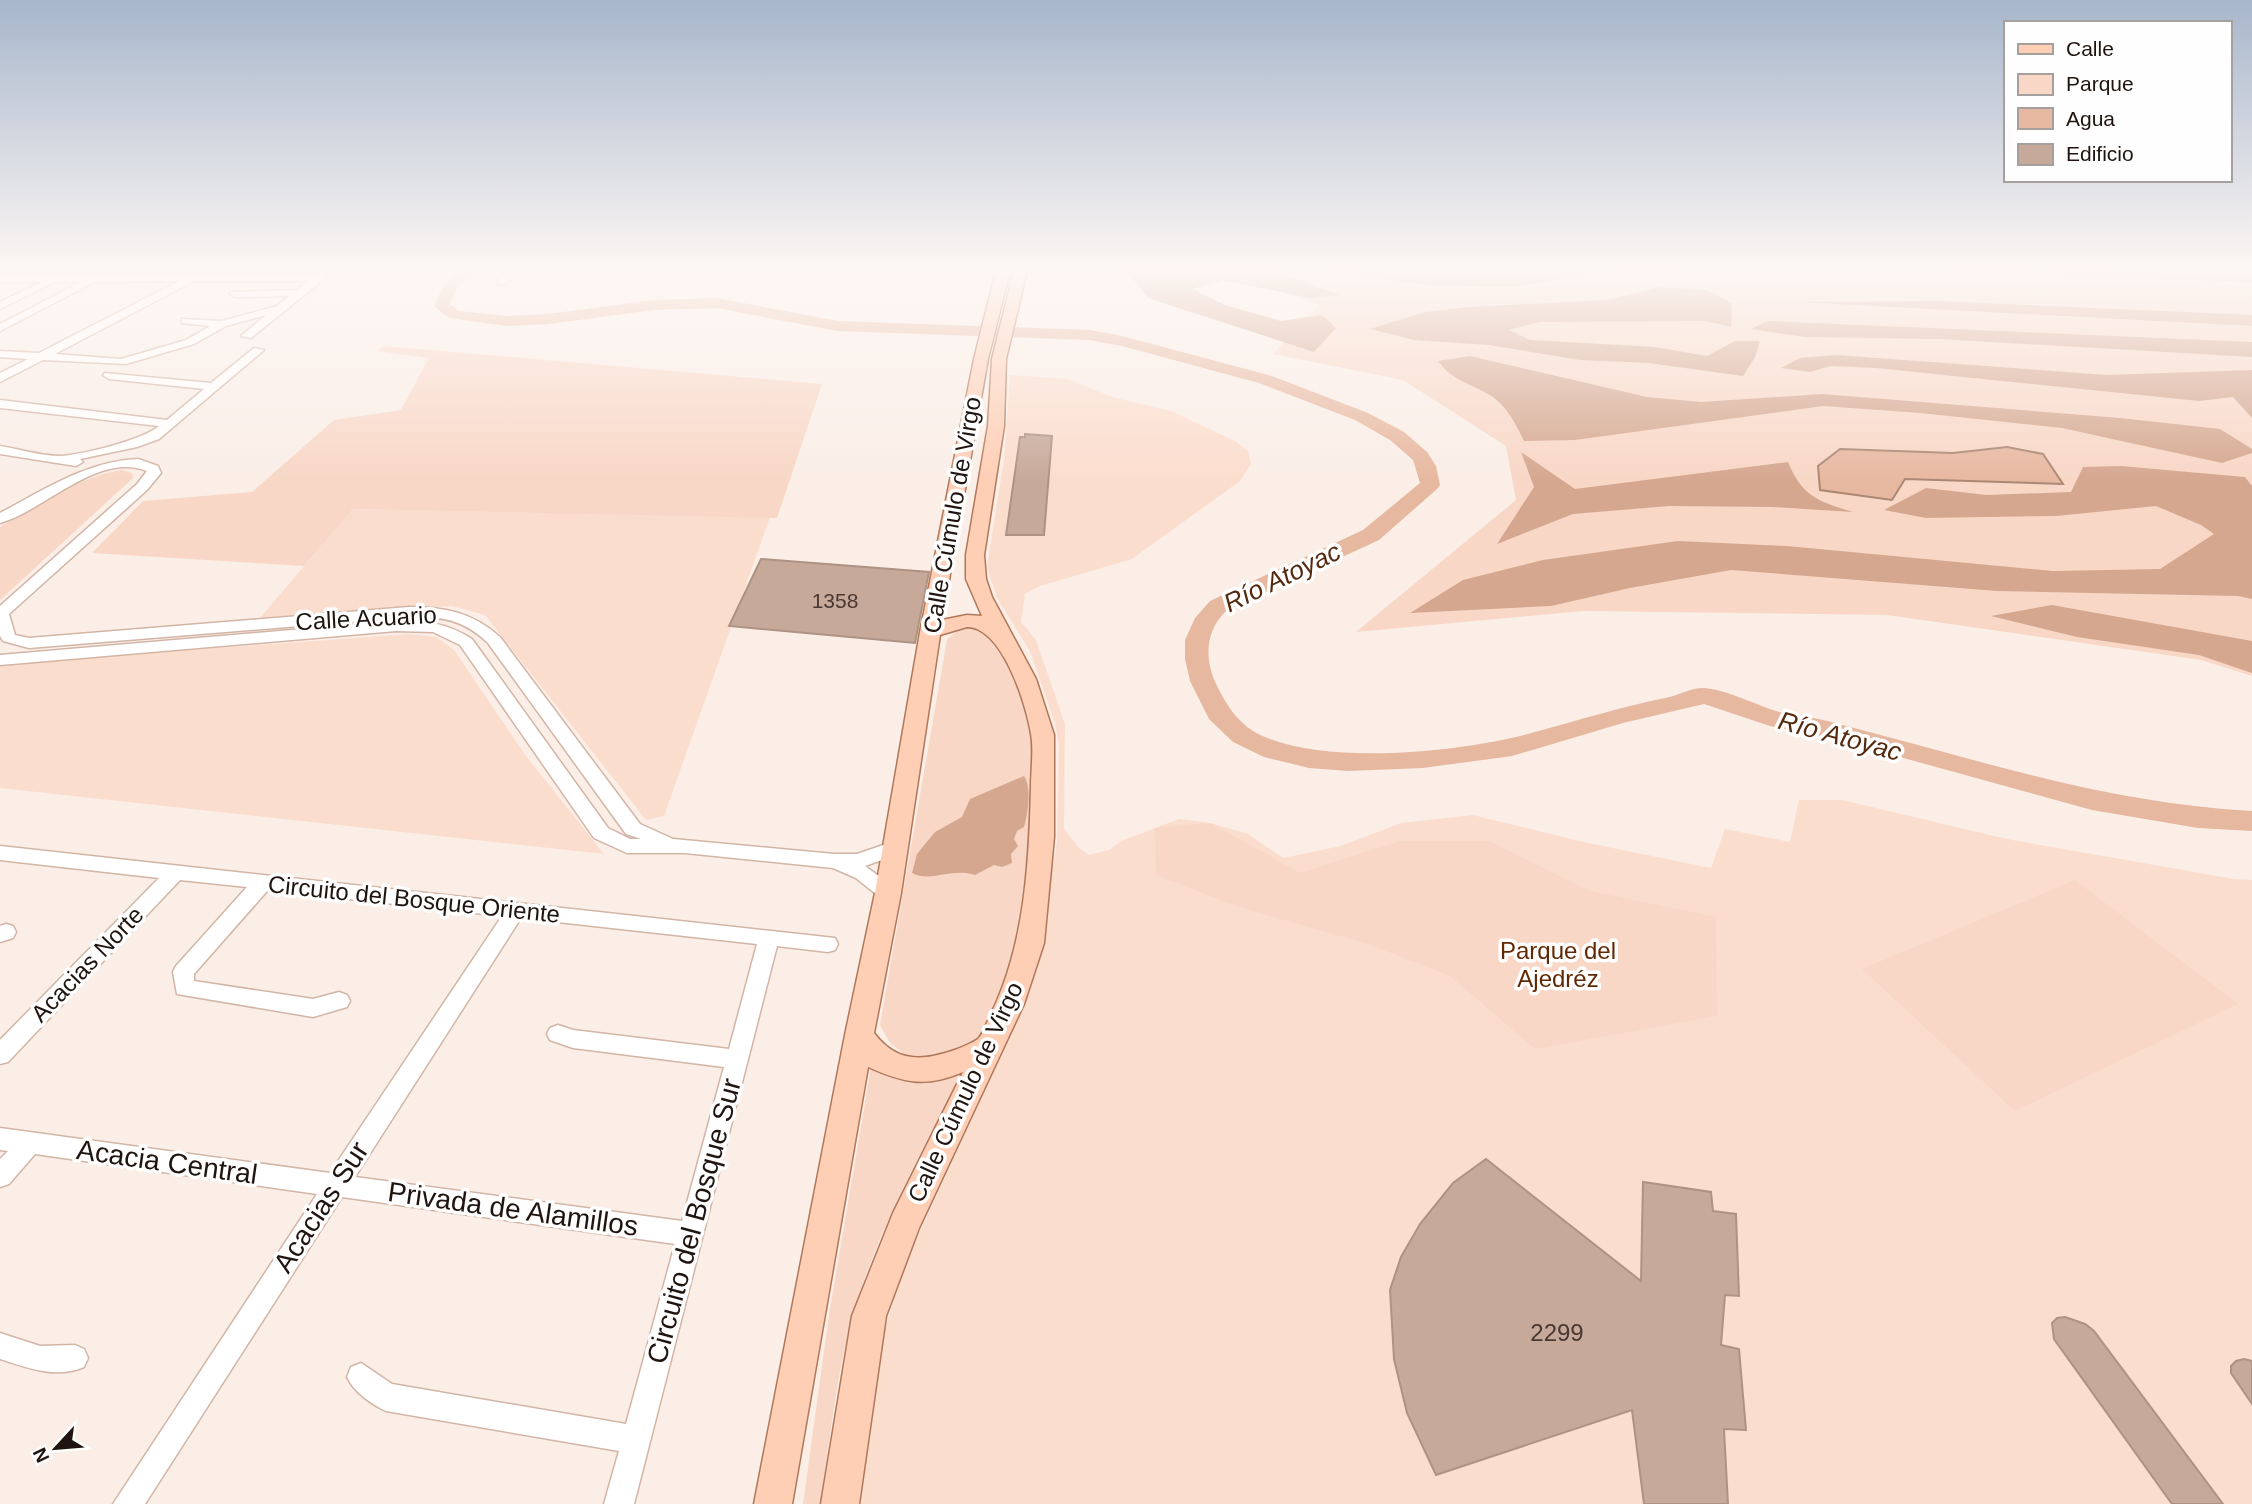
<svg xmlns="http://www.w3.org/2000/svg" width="2252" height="1504" font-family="Helvetica,sans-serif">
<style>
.built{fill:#fbddcd}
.green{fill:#f8d7c6}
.forest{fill:#d5a78f}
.water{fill:#e7b8a0;stroke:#ab8774;stroke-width:2}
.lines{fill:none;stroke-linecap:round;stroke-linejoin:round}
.river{fill:#e7b8a0;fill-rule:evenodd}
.building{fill:#c7a99a;stroke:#ae9283;stroke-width:2}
.minor-casing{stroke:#d3b5a6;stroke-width:3}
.major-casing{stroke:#b0785a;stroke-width:3}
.minor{fill:#fff;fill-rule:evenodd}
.major{fill:#feceb5;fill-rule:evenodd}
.labels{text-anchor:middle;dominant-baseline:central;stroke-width:7;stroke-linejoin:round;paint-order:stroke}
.number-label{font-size:21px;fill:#493932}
.street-label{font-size:24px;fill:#1f140f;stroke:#fefefe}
.park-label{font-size:24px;fill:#612903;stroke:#fefefe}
.near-number-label{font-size:24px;fill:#493932}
.water-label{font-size:26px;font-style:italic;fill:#54290e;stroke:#fefefe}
.near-street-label{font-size:28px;fill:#1f140f;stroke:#fefefe}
</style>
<rect width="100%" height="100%" fill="#faeee7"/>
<!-- built -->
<g class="built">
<path d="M1010,375L1068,379L1112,397L1171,411L1235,441L1248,451L1251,464L1240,481L1132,559L1040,586L1025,594L1021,622L1036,640L1065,724L1064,828L1078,847L1089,855L1109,850L1121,841L1179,819L1211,823L1248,834L1283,858L1341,846L1401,823L1473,815L1588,843L1711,868L1725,829L1790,842L1799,800H1842L2007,839L2234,879L2252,880V1504H859L880,1346L904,1266L1022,1010L1041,956L1049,886L1057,842L1059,745L1055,723L1030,651L997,598L987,567L1004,459Z"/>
<path d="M353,509L770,517L664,816L646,820L485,615L452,606L259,619Z"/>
<path d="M410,634L436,637L454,650L526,756L604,854L0,788V664Z"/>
</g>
<!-- green -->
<g class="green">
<path d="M1219,271H2252V676L2201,660L1887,615L1583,611L1356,632L1516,500L1506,446L1403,380L1273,354L1319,305Z"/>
<path d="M384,346L822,384L777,518L353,509L304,566L92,553L143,501L252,492L334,420L401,410L429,358L377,351Z"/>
<path d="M122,470L132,473L133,478L0,600V527C38,506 79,476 122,470Z"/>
<path d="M982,626L1007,656L1030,719L1033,743L1029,857L1022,927L1011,970L980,1035L965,1048L920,1059L905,1055L890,1043L880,1025L947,640L959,629Z"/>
<path d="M1211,823L1300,873L1400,841H1489L1590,891L1716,917L1717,1016L1535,1049L1450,976L1368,944L1239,907L1156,875L1155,828Z"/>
<path d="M2075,880L2238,1004L2015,1111L1862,969Z"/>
<path d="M871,1067L927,1080L957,1076L959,1078C926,1144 889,1210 864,1280C838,1351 832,1429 820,1504H803L829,1315Z"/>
</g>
<!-- forest -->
<g class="forest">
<path d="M1126,271H1274L1340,295L1310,298L1223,280L1193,289L1225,305L1281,321L1322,315L1336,328L1314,352L1148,298Z"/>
<path d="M1326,271L1458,273L1680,271L1686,272L1614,271L1512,287L1427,285Z"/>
<path d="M1943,271L2252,272V282Z"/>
<path d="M1659,287L1707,290L1732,303L1731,327L1705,321L1540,322L1509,330L1530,340L1655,347L1707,356L1735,341H1760L1755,357L1743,376L1649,363L1580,360L1489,345L1414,340L1370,329L1425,312L1469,307L1607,300Z"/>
<path d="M1939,301L2252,315V326L1799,302Z"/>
<path d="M1767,321L2252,342V357L1940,339L1804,337L1751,329Z"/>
<path d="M1836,355L2107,375L2252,370V418L2233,397L2199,401L1876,368L1831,366L1810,372L1781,368L1800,358Z"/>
<path d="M1470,356L1647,397L1701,402L1822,394L2120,418L2220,429L2252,449V453L2222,463L2062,428L1920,413L1823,406L1575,440L1524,441C1516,424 1505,403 1488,394C1467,382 1453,381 1438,361Z"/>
<path d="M1521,452L1575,489L1788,462C1802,497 1820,502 1853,512L1773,507L1669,506L1573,514L1497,544L1534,487Z"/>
<path d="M2121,466L2245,477L2252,486V599L2238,596L1997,591L1731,570L1630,588L1551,606L1410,613L1463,580L1543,560L1678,541L1787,546L2053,571L2160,569L2214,534L2201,525L2156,506L2056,516L1926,518L1884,510L1926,488L1986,495L2071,492L2083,467Z"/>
<path d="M2052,605L2252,641V673L2199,655L2077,637L1991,616Z"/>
<path d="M1024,776C1032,788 1028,813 1024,827L1017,831L1014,839L1018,846L1011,854L1012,863L1002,867L994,865L975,875C951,867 931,883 912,873L917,854L935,832L962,817L970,799Z"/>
</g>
<!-- water -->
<path class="water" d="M2007,447L2043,454L2063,484L1905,479L1892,500L1820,490L1818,466L1840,449L1953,453Z"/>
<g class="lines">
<!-- river -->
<path class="river" d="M459,271H478L457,288L450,304L459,311L507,316L548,314L654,300L716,298L838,321L1090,330L1122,336L1272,376L1368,413L1404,432L1427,452L1436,466L1440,485L1437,489L1379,540L1226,611C1205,631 1204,660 1217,686C1226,704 1236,720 1253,731C1316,768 1466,752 1535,732C1579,720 1621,707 1665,698C1678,696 1691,687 1705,688C1732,691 1756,706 1783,713C1800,716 1818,718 1835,723C1977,759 2103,803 2252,811V831L2198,828L2092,810L1831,738L1770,726L1704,704L1623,723L1512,756L1423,768L1348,771L1309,768L1264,757L1233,742L1209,719L1190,681L1185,659V640L1195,618L1210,601L1363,530L1420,483L1413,460L1390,440L1355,420L1259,383L1122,346L1090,340L838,331L716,308L654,310L548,324L507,326L449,318L434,306L443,286Z"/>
</g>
<!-- building -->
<g class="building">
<path d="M1025,434L1052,436L1044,535H1006L1020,437H1025Z"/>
<path d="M761,559L929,572L915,643L729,626Z"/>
<path d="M1486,1159L1641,1281L1643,1182L1711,1192L1713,1211L1736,1214L1739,1296L1725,1295L1721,1345L1739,1349L1746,1430L1724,1429L1728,1504H1644L1632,1410L1436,1475L1407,1413L1394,1359L1390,1290L1401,1257L1420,1224L1453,1183Z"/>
<path d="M2065,1317L2085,1324L2094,1331L2223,1504H2172L2054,1339L2052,1323L2057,1318Z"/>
<path d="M2244,1359L2252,1361V1404L2231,1373V1366L2236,1361Z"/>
</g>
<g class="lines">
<!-- minor casing -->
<g class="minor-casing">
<g id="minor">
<path d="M508,271H519L506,284H498V280Z"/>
<path d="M1089,271H1100L1093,275Z"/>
<path d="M322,272L327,275L323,280L251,338L241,336L266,315L226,326L194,344L126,364L43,360L0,382V373L28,359L0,357V351L39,353L179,281L95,282L0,331V324L81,282H55L0,309V302L42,282H0V276L316,275ZM194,281H308L297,290L231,292L230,294L235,297L289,296L277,306L222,321L182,319V323L210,326L186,340L121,359L55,354Z"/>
<path d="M254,348L264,350L159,439L137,447L80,459L83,462L76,466L0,454V446C19,449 41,456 60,456C81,455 143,440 159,426L0,408V400L167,420L204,389L109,379L103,375L105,373L211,383Z"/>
<path d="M138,459L158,466L161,473L147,490L9,614L15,635L29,638L409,607C445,607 472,612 500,637L640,824L673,839L834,854H857L895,841L902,843L904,848L902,853L865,866L895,888L898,893L895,898L888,900L881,898L856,878L833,868L685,853H627L594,838L460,645L433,632L396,631L0,665V655L396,621C424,620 447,623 472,639L608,828L630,839H641L626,834L488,643C464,620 442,616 409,617L29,648L3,641L0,636V606L137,484L147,471C98,451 44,511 0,523V513C44,490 87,461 138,459Z"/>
<path d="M0,846L835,938L838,944L835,950L828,952L777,946L634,1504H604L619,1451L386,1411C371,1404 354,1392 347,1377L351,1367L361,1363L392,1384L626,1424L675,1244L342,1197L145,1504H113L317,1194L35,1154L9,1184L0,1187V1159L8,1151L0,1150V1128L330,1173L502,916L268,890L194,974V981L313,999L339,992L347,995L350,1001L347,1007L313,1017L177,994L173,972L176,966L247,887L180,880L8,1062L0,1064V1040L159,878L0,860ZM521,918L757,944L729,1049L573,1030L558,1025L550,1028L547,1034L550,1040L573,1048L724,1067L682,1221L355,1177Z"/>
<path d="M6,924L13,926L16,932L13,938L0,942V926Z"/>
<path d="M0,1333L40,1346L75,1345L84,1349L88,1358L84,1367C56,1379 28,1368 0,1359Z"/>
</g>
</g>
<!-- major casing -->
<g class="major-casing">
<path id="major" d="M996,271H1010L988,359L942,620L967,615L982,616L966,579V555L988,426L992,359L1014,271H1027L1006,359L1004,426L984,555L986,579L992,597L1036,679L1054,735V837L1044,943L1024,1004L919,1228L886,1316L859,1504H821L852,1316L893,1213L963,1072C925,1088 904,1083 868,1067L792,1504H754L845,1035L875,893L920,632L974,359ZM967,627C1002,627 1026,703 1031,734C1034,750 1031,770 1031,787C1029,864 1025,945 990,1016C987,1022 983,1034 978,1039C966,1047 947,1053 933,1056C907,1061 889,1053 874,1033L901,893L940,635Z"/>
</g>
<!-- minor -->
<use href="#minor" class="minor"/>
<!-- major -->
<use href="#major" class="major"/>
</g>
<!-- sky -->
<linearGradient id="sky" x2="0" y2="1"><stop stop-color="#a7b6cb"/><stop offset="0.56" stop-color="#fdf7f4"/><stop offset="1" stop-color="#fdf7f4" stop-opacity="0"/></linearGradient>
<rect width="2252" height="481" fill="url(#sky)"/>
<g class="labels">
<!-- number labels -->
<g class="number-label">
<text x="835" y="600">1358</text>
</g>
<!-- street labels -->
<g class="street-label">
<text transform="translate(952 515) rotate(-80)">Calle Cúmulo de Virgo</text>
<text transform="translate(366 618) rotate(-3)">Calle Acuario</text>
<text transform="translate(414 899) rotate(6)">Circuito del Bosque Oriente</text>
<text transform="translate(87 964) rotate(-46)">Acacias Norte</text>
<text transform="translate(965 1092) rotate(-65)">Calle Cúmulo de Virgo</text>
</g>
<!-- park labels -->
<g class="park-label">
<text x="1558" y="950">Parque del<tspan x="1558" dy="28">Ajedréz</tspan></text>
</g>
<!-- near-number labels -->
<g class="near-number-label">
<text x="1557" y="1332">2299</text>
</g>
<!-- water labels -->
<g class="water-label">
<text transform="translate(1282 577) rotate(-26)">Río Atoyac</text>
<text transform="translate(1840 736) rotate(15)">Río Atoyac</text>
</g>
<!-- near-street labels -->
<g class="near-street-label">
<text transform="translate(167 1162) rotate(8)">Acacia Central</text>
<text transform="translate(321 1207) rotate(-57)">Acacias Sur</text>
<text transform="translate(513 1209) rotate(8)">Privada de Alamillos</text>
<text transform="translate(694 1221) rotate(-75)">Circuito del Bosque Sur</text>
</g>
</g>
<!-- legend -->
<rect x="2004" y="21" width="228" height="161" fill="#fefefe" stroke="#a5a09e" stroke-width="2"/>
<rect x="2018" y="44" width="35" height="10" fill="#feceb5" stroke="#a5a09e" stroke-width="2"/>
<text x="2066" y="56" font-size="21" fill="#1f140f">Calle</text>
<rect x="2018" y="74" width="35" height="21" fill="#f8d7c6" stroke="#a5a09e" stroke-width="2"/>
<text x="2066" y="91" font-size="21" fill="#1f140f">Parque</text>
<rect x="2018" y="108" width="35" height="21" fill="#e7b8a0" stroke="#a5a09e" stroke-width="2"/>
<text x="2066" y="126" font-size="21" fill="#1f140f">Agua</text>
<rect x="2018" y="144" width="35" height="21" fill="#c7a99a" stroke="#a5a09e" stroke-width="2"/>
<text x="2066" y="161" font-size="21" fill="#1f140f">Edificio</text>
<!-- north arrow -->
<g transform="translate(56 1448) rotate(244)" stroke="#fefefe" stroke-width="5" paint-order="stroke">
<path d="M0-5L12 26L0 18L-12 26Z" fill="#1f140f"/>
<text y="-10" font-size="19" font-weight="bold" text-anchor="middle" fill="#1f140f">N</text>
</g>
</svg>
